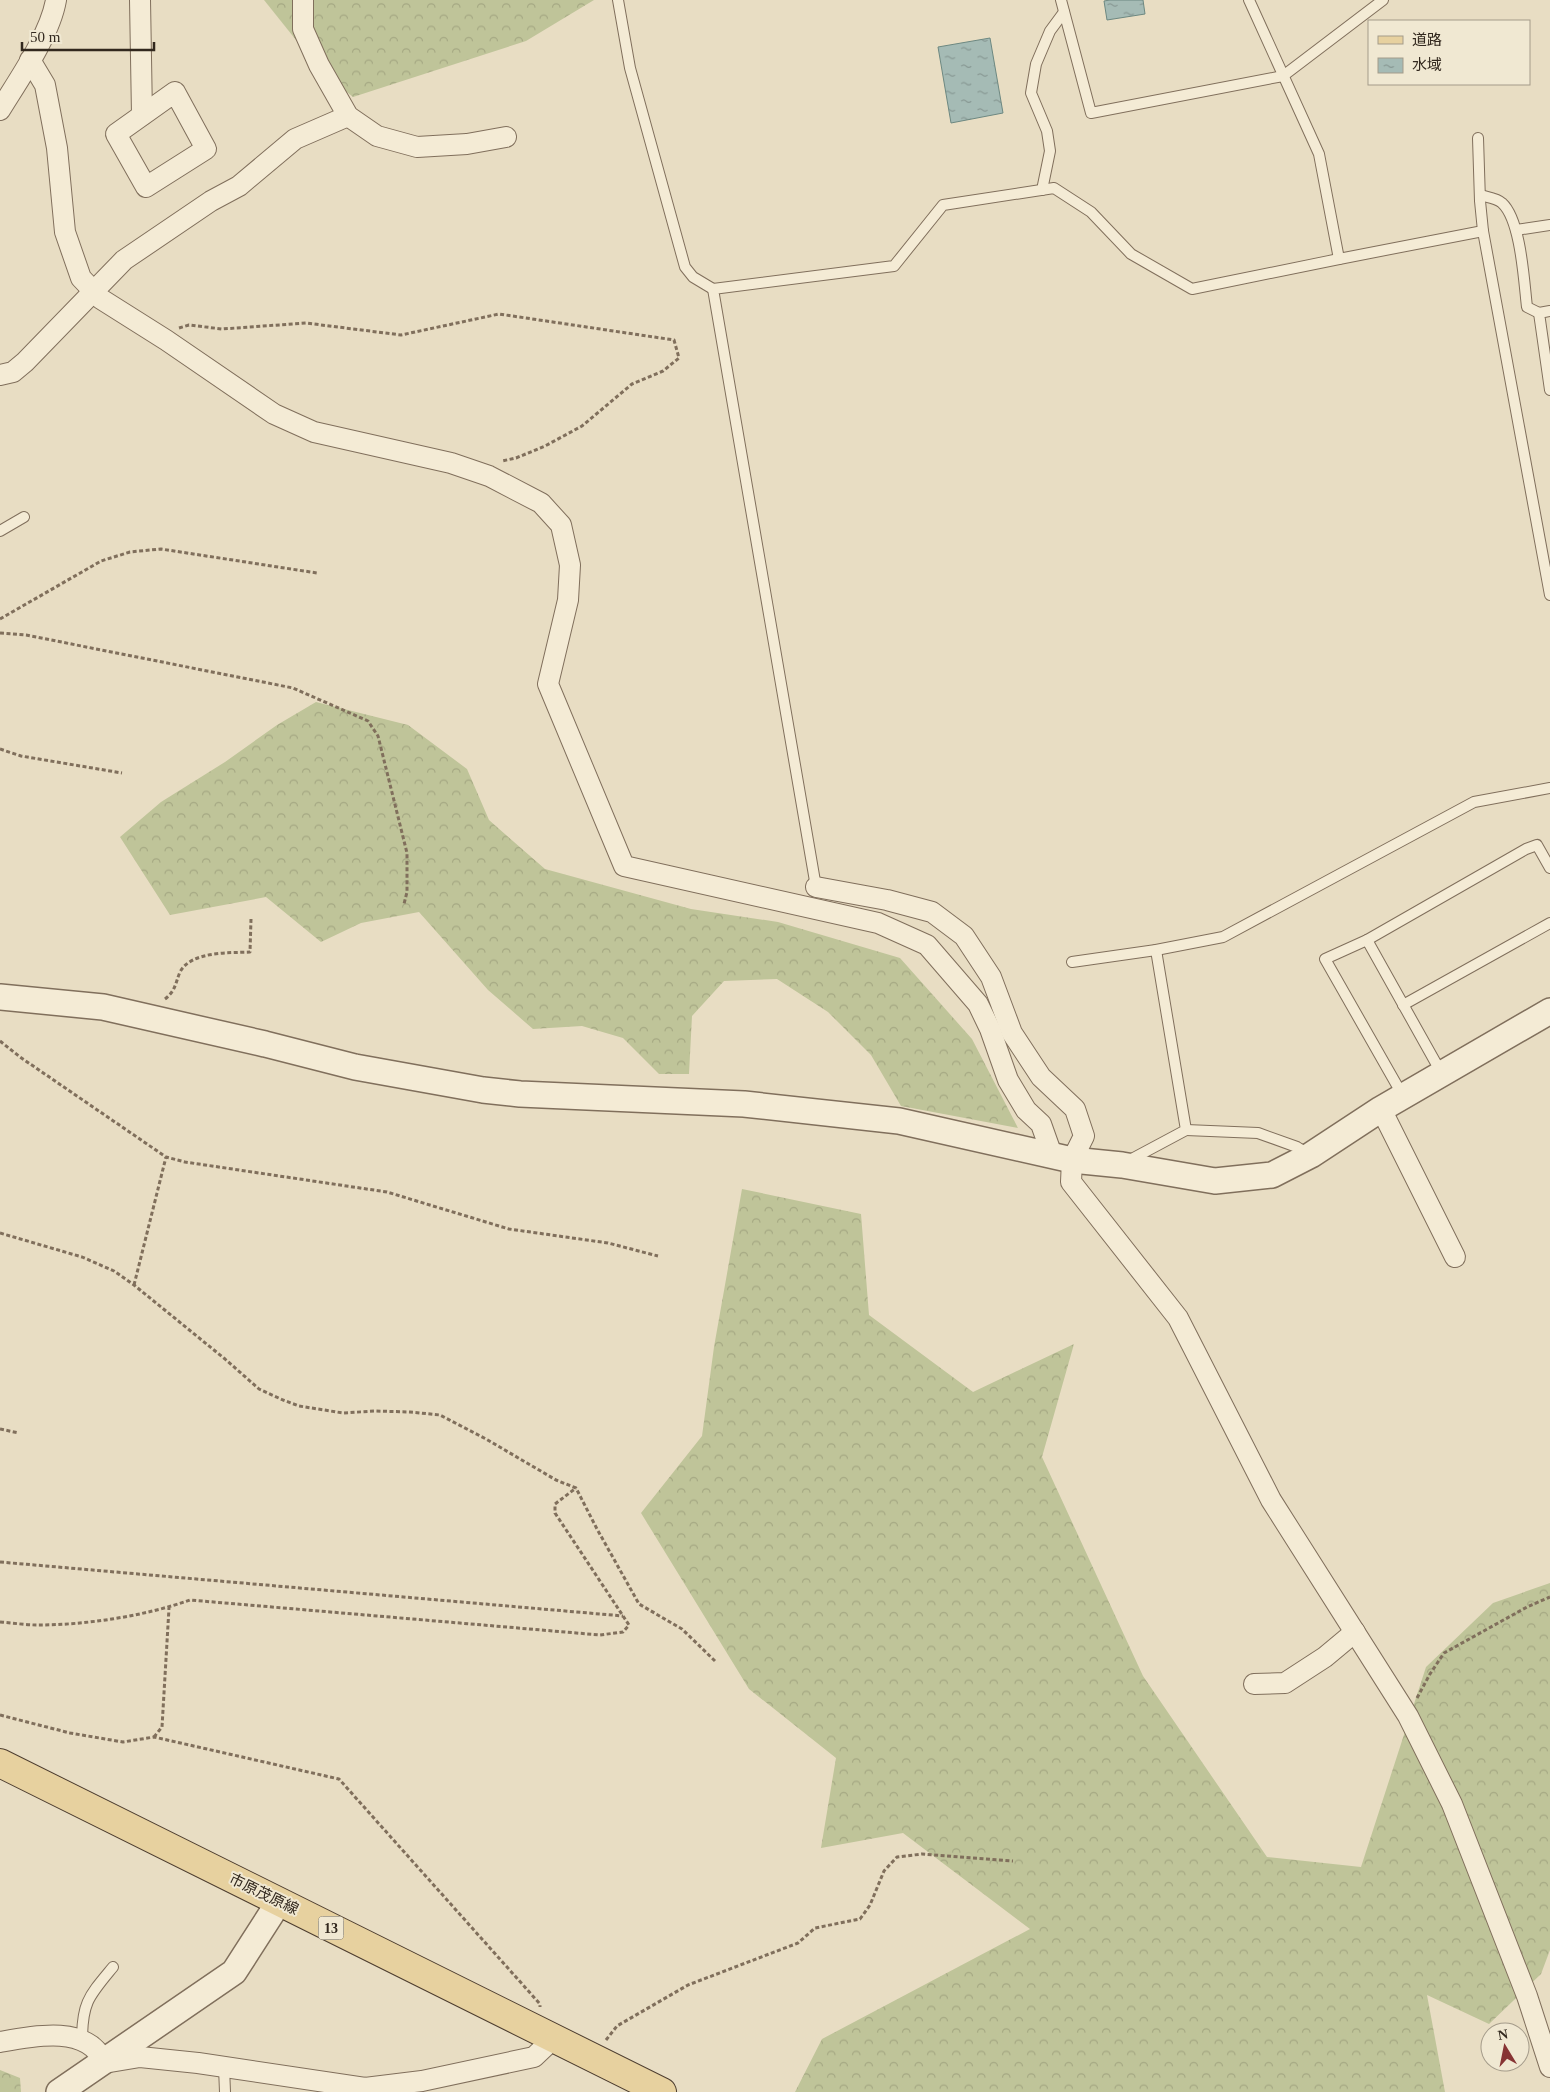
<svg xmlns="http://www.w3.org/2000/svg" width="1550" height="2092" font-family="'Times New Roman','Noto Sans JP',serif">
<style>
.forest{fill:url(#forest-crowns)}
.water{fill:url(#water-ripples);stroke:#6d8881}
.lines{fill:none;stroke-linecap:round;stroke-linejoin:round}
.service-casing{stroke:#806f5c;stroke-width:12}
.minor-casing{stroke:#806f5c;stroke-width:22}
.tertiary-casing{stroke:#806f5c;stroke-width:28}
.primary-casing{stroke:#4e3e30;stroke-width:30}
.path{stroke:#806f5c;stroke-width:3;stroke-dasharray:4 2.5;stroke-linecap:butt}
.service{stroke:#f4ebd5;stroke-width:10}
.minor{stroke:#f4ebd5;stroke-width:20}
.tertiary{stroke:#f4ebd5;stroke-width:25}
.primary{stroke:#e7d19f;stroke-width:28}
.labels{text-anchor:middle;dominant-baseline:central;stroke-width:4;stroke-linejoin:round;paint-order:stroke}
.shield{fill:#f0e8d2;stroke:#6b6254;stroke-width:1}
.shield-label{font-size:14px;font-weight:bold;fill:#32281e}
.street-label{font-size:15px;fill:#32281e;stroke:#f0e8d2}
</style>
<defs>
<pattern id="forest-crowns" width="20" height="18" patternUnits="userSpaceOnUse" patternTransform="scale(1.25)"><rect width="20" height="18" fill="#bfc499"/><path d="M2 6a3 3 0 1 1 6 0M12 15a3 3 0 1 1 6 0" fill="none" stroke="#a5a883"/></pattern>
<pattern id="water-ripples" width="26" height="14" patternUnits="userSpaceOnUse" patternTransform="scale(1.25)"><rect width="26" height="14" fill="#a5bbb5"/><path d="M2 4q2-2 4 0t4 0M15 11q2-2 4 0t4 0" fill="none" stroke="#879893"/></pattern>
</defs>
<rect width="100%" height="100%" fill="#e8ddc3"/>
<!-- forest -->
<g class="forest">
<path d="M264,0H594L526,41L353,97L320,70Z"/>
<path d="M316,702L408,725L467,769L489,820L545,869L691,909L778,922L900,958L972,1039L1018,1128L901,1106L871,1055L828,1012L777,979L724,981L692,1016L689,1074H659L623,1038L582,1026L533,1029L488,990L419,912L361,923L321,942L266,897L170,915L120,837L161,802L225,762L277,725Z"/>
<path d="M742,1189L861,1214L869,1315L973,1392L1074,1344L1042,1457L1143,1676L1267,1857L1361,1867L1426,1667L1493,1603L1550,1583V1950L1541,1974L1489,2024L1427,1995L1445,2092H795L822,2039L1030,1929L903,1833L821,1848L836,1758L749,1689L641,1513L702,1436L714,1347Z"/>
<path d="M0,2070L20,2078L21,2092H0Z"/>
</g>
<!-- water -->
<g class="water">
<path d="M1110,0H1143L1145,14L1107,20L1104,1Z"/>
<path d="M990,38L1003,113L951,123L938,47Z"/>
</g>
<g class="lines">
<!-- service casing -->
<g class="service-casing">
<g id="service">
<path d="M618,0L630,68L685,267L693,277L713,289"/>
<path d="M1061,0L1091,113L1283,76L1383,0"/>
<path d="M1249,0L1319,154L1339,259L1483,231L1550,595"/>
<path d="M1478,138L1480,201L1483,231"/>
<path d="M1042,190L1050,151L1047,131L1031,93L1036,64L1050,31L1064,12"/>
<path d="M1480,195C1486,197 1497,198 1502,203C1521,220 1524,282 1527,307L1539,313"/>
<path d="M1516,230L1550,225"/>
<path d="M1550,311L1539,313L1550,390"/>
<path d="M0,531L24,517"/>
<path d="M816,887L713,289L894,266L943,205L1054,188L1091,212L1131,254L1192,289L1339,259"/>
<path d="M1367,940L1526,849L1537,845L1550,868"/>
<path d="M1072,962L1156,950L1223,937L1474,802L1550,788"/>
<path d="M1403,1005L1550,923"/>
<path d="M1403,1096L1325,959L1367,940L1442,1074"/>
<path d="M1186,1130L1258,1133L1297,1147L1308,1154"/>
<path d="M1128,1161L1186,1130L1156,950"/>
<path d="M82,2041C82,2002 89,1996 113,1967"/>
<path d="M224,2067L225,2092"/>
</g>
</g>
<!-- minor casing -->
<g class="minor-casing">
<g id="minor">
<path d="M140,0L142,115"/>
<path d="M303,0V29L319,65L348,116L377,136L417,147L467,144L506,137"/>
<path d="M30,60L45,85L57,148L65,232L81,278L101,299L166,340L274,414L314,432L451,463L489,476L541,503L561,525L570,565L568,600L548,684L624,866L878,923L927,945L978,1004L990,1029L1008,1080L1026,1110L1041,1124L1052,1155"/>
<path d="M175,92L206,149L146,187L116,134Z"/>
<path d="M0,110C19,79 50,35 56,0"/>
<path d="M0,375L13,372L25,362L124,260L211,201L239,186L295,139L348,116"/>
<path d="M816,887L887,900L932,912L964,936L991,977L1012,1033L1041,1077L1075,1109L1084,1136L1072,1160L1071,1182L1178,1318L1271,1500L1408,1716L1452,1804L1527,1996L1550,2067"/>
<path d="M1381,1109L1455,1257"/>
<path d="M1254,1684L1285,1683L1325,1657L1355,1632"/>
<path d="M0,2042C32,2036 89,2024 104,2063L140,2057L198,2063L365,2088L422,2081L534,2057L554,2038"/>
</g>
</g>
<!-- tertiary casing -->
<g class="tertiary-casing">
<g id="tertiary">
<path d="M0,997L103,1007L265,1044L355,1067L483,1090L520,1094L744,1104L899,1121L1072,1160L1122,1165L1215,1181L1272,1175L1311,1155L1381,1109L1550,1011"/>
<path d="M59,2092L234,1972L279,1902"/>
</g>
</g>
<!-- primary casing -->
<g class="primary-casing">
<path id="primary" d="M0,1763L662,2092"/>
</g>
<!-- path -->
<g class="path">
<path d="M179,328L189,325L222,329L306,323L401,335L499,314L674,340L679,358L663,371L632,384L582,426L545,446L516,458L502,461"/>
<path d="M0,619L101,561L130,552L161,549L317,573"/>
<path d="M0,633L26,635L293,688L368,721L378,736L407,853V892L404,904"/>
<path d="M0,749L21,756L122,773"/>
<path d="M165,999C176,990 175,984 180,972C191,951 229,953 250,952L251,919"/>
<path d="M0,1041L20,1057L166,1157L185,1162L387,1192L509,1229L608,1243L658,1256"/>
<path d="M0,1233L82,1257L114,1271L134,1285L225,1359L259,1389L283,1400L299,1406L343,1413L375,1411L410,1412L440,1415L486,1439L556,1480L576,1488L597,1529L639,1604L682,1629L715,1661"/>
<path d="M134,1285L166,1157"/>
<path d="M0,1429L19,1433"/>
<path d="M0,1562L623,1616"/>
<path d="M0,1622C13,1623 26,1625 38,1625C86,1625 145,1616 190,1600L600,1635L623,1632L629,1625L555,1513V1504L576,1488"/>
<path d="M1417,1698L1430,1674L1444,1653L1527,1607L1550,1597"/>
<path d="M0,1715L70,1733L123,1742L154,1737L339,1779L540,2004V2007"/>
<path d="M154,1737L162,1727L169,1608"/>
<path d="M606,2040L617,2026L688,1985L798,1943L815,1928L860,1919L870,1905L884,1871L897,1857L922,1854L1013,1861"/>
</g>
<!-- service -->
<use href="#service" class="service"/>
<!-- minor -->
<use href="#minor" class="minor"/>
<!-- tertiary -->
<use href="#tertiary" class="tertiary"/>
<!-- primary -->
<use href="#primary" class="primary"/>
</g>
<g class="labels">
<!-- shield labels -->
<rect class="shield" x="318.5" y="1916.5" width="25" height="23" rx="4"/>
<g class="shield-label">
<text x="331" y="1928">13</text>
</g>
<!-- street labels -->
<g class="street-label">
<text transform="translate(264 1894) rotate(26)">市原茂原線</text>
</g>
</g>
<!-- legend -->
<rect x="1368" y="20" width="162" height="65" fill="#f0e8d2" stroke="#a49b8a"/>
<rect x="1378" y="36" width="25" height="8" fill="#e7d19f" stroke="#a49b8a"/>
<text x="1412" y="45" font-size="15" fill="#32281e">道路</text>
<rect x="1378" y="58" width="25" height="15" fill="url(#water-ripples)" stroke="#a49b8a"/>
<text x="1412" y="70" font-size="15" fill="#32281e">水域</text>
<!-- north arrow -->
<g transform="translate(1505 2047) rotate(350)"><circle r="24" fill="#f0e8d2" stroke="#a49b8a"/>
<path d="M0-4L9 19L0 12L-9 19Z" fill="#873434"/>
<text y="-8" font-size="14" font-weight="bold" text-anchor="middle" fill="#32281e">N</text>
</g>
<!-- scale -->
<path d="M22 42v8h132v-8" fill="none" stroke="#32281e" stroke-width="2.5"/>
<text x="30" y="42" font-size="15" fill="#32281e" stroke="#f0e8d2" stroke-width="4" paint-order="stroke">50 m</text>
</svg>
